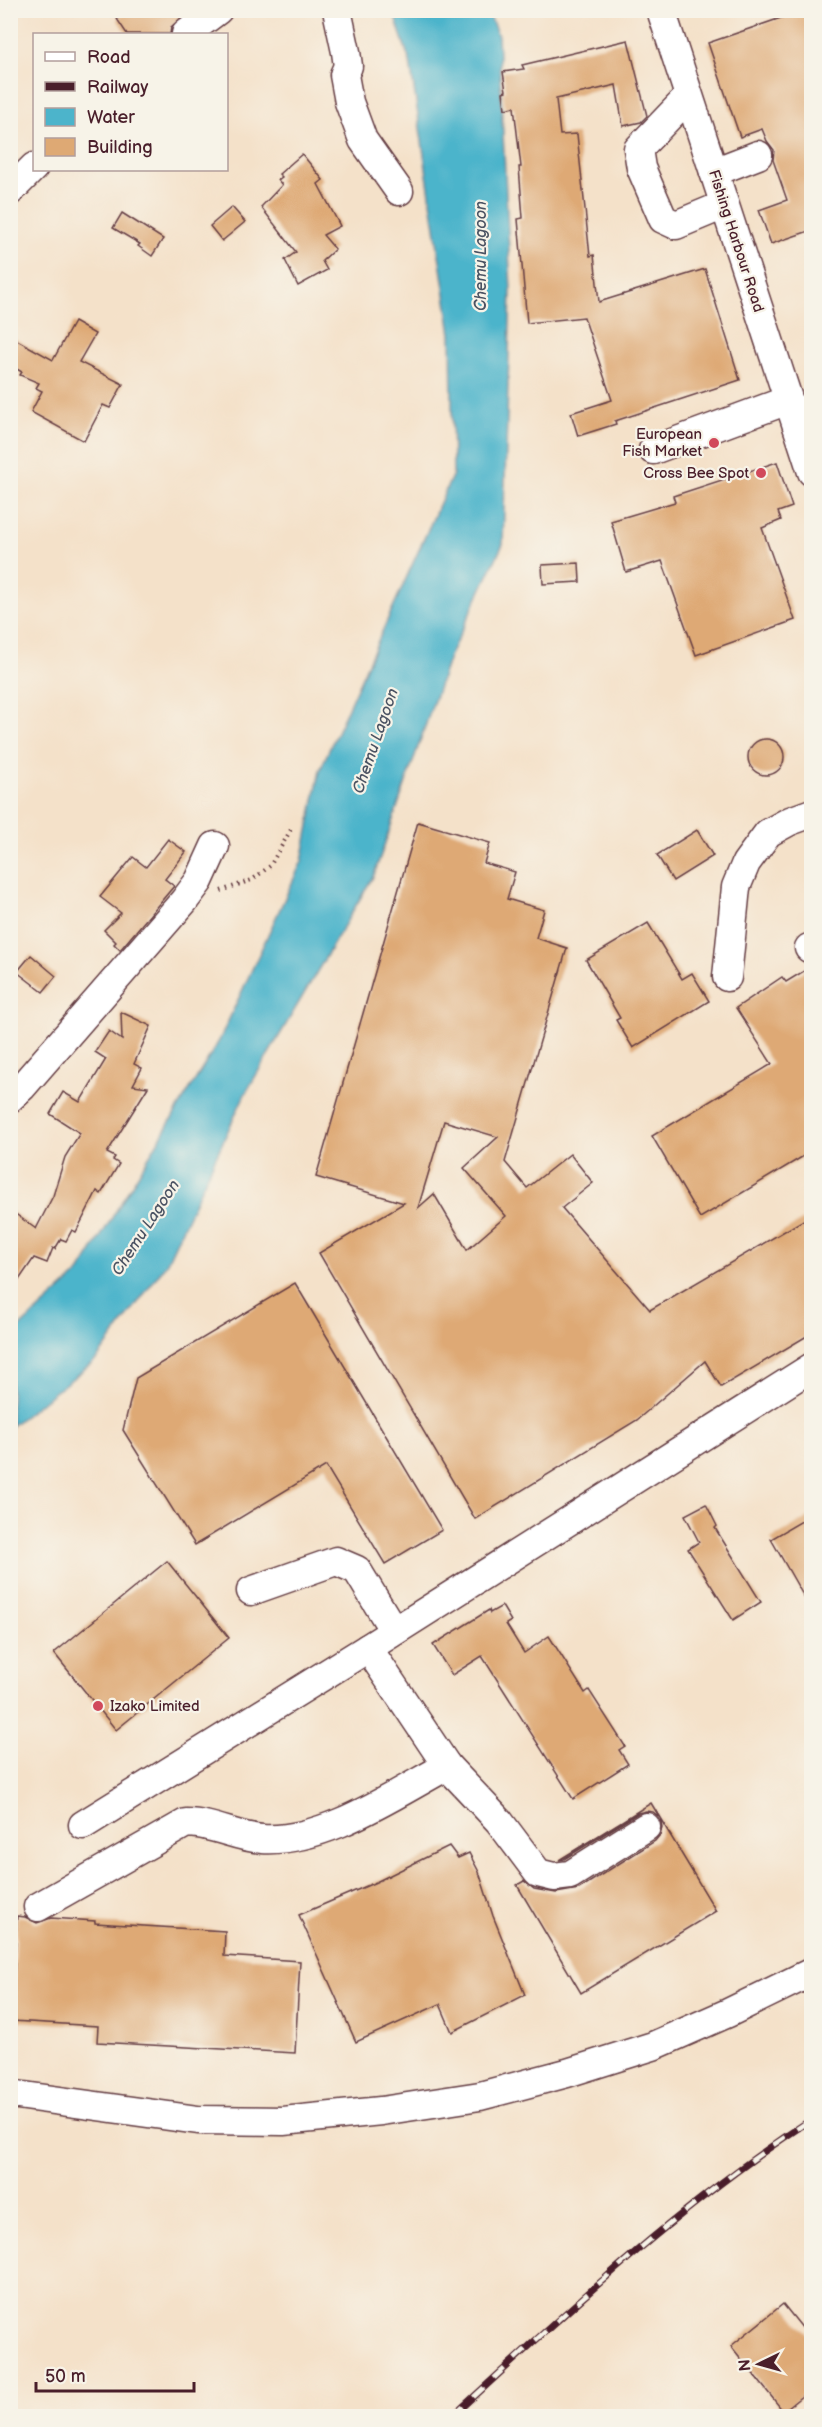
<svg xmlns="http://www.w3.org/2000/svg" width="822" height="2427" font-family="'Balsamiq Sans',sans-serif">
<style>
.water{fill:#4cb4cb;stroke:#4b6a7b;stroke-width:1.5}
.building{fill:#dea974;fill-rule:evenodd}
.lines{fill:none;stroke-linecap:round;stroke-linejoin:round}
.minor-casing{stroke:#643c43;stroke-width:31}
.path{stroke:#643c43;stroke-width:4;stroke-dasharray:1.5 4.5;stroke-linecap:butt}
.minor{stroke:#fff;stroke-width:28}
.rail-casing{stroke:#4a1f2b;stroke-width:7}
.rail{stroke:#f7f3e8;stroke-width:4.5;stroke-dasharray:14;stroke-linecap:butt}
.poi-dot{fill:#d1495b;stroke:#f7f3e8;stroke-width:2}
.labels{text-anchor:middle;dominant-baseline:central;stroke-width:4.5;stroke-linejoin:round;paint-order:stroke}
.street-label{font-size:15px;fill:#4a1f2b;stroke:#f7f3e8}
.poi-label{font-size:15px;fill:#4a1f2b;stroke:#f7f3e8;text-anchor:end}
.water-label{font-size:16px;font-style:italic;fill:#4b5363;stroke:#f7f3e8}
</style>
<rect width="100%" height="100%" fill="#f7f3e8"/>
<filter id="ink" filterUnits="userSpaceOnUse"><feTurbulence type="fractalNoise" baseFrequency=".0167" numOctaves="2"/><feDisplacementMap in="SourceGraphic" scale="12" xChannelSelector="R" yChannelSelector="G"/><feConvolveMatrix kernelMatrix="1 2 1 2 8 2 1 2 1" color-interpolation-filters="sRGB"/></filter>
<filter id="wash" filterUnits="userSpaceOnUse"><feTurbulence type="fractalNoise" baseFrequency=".008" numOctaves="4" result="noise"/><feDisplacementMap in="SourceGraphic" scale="24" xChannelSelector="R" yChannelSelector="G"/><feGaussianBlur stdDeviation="1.35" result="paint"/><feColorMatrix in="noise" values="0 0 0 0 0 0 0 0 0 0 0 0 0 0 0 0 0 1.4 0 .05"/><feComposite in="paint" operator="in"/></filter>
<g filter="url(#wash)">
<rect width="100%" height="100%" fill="#f4e1c9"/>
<!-- water -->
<path class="water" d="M393,11H488L498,36L511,290L503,544L449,657L374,875L245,1094L166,1264L96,1360L11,1426V1335L78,1274L219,1041L302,861L320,770L453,474L451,334L410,62Z"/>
<g id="blocks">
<!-- building -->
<g class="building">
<path d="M130,10H184L186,13L171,27L170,34H127L117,19Z"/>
<path d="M804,10H812V230L771,244L759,210L787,200L773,160L774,150L767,141L762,129L740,137L708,43Z"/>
<path d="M628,40L647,116L641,122L623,126L616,85L556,99L560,135L577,134L590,256L594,255L599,302L705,269L740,380L615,421L616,424L578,436L571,413L612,400L584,317L527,323L518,219L523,218L519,167H521L514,107L505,109L503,92L506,91L503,72L524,69L522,65Z"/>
<path d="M302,154L323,180L318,184L340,226L323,235L335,249L322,261L327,270L298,286L285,260L296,252L261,207L282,185L278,180L282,177L279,174Z"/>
<path d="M232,207L245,222L222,241L210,226Z"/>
<path d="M122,213L163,239L152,256L138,246L140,244L113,228Z"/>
<path d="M74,322L95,334L79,362L123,384L110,408L103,405L84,441L31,412L42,391L36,388L39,383L20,375L22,372L10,365V336L53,360Z"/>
<path d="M777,462L792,507L778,512L781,520L762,528L795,620L696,655L662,561L626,572L611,521L675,502L673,496Z"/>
<path d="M579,563L580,582L543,584L542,565Z"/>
<circle cx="766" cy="757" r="18"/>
<path d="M418,822L490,843L484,863L515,872L507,899L544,910L536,938L567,948L505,1162L527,1188L570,1154L593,1183L562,1208L650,1310L812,1215V1333L721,1387L705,1361L637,1420L475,1519L319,1253L404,1203L316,1177ZM444,1121L498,1137L464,1168L506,1216L467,1250L434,1194L418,1208Z"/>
<path d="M697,830L713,856L673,881L657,855Z"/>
<path d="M168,839L186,852L165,879L174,886L120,950L114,944L116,942L104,930L121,913L100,897L133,857L146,867Z"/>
<path d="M648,923L682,979L692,973L709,1001L633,1048L616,1020L620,1018L586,960Z"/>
<path d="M31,955L56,976L43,992L17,972Z"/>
<path d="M812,966V1151L700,1218L652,1136L772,1064L736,1008L782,977L786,982Z"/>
<path d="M121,1012L151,1026L134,1064L142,1068L133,1085L148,1087L107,1153L115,1157L113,1160L119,1164L101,1194L97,1191L76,1232L72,1230L66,1241L61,1239L55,1249L53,1248L47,1263L34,1258L10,1293V1210L36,1229L53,1196L65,1157L80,1133L50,1114L63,1092L80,1102L106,1059L95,1052L109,1031L122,1040Z"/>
<path d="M295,1283L442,1530L385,1564L326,1466L195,1545L123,1430L136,1378Z"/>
<path d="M706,1504L717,1526L715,1528L761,1602L733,1620L688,1549L699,1542L685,1515Z"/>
<path d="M812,1515V1611L771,1539Z"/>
<path d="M167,1561L229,1638L116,1730L54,1653Z"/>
<path d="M502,1606L511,1621L506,1624L524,1653L549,1636L585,1693L589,1690L625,1746L619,1750L628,1764L573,1799L482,1656L452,1675L433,1645L489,1610L490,1613Z"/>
<path d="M651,1803L716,1911L581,1993L517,1885L524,1881L534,1889L556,1893L579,1889L655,1841L660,1835L662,1827L660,1818L653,1812L646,1811L638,1813L564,1859L559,1860Z"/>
<path d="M449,1846L458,1858L469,1853L479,1872L493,1916L525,1995L452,2032L440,2004L356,2042L299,1915L376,1882Z"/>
<path d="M17,1916L25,1917L37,1923L51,1918L95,1921V1923L225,1931L224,1956L300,1961L295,2053L97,2042L98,2026L12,2021Z"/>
<path d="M783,2304L812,2340V2388L783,2411L731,2346Z"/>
</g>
</g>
</g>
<g filter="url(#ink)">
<use href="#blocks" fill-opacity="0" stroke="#643c43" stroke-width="1.5"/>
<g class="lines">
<!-- minor casing -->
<g class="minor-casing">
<g id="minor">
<path d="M337,10L346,52L348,66L344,75L349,102L363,140L399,191"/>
<path d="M661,10L812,472"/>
<path d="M186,34L218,10"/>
<path d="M688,97L638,149L641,168L663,219L676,225L724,205"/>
<path d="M714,172L758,155"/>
<path d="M10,191L34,167"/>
<path d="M653,450L788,400"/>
<path d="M809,948H812"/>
<path d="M727,977L736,887L746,863L768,833L790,821L812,813"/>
<path d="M10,1098L22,1087L184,901L199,881L215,846"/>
<path d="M251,1591L336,1561L357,1570L394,1631"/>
<path d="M368,1648L447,1766L499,1821L538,1873L554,1877L570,1875L646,1827"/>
<path d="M83,1825L368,1648L812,1367"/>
<path d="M38,1907L186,1823C212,1823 236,1837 262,1839C324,1843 393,1795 447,1766"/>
<path d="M10,2094L198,2120L283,2121L381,2111L480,2096L567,2073L653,2046L728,2013L812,1972"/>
</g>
</g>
<!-- path -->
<path class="path" d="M221,891L252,880L270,866L293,826"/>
<!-- minor -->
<use href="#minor" class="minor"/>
<!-- rail casing -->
<g class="rail-casing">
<path id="rail" d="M453,2416C567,2311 682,2203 812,2119"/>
</g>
<!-- rail -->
<use href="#rail" class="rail"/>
</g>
</g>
<!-- markers -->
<g class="poi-dot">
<circle cx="714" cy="443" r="6"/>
<circle cx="761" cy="473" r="6"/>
<circle cx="98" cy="1706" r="6"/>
</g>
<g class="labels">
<!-- street labels -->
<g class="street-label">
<text transform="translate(736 241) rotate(72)">Fishing Harbour Road</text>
</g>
<!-- poi labels -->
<g class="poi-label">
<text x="702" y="434">European<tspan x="702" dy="17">Fish Market</tspan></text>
<text x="749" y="473">Cross Bee Spot</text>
<text x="110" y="1706" text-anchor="start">Izako Limited</text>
</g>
<!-- water labels -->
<g class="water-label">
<text transform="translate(481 256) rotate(-90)">Chemu Lagoon</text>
<text transform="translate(376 741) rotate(-71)">Chemu Lagoon</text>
<text transform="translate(146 1228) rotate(-57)">Chemu Lagoon</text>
</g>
</g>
<!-- margin -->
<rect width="822" height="2427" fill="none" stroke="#f7f3e8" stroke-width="36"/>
<!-- legend -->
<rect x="33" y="33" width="195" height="138" fill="#f7f3e8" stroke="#b29e9c" stroke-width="1.5"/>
<rect x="45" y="52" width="30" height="9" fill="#ffffff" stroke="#b29e9c" stroke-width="1.5"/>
<text x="87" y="63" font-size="18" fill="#4a1f2b">Road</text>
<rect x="45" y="82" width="30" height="9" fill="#4a1f2b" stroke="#b29e9c" stroke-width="1.5"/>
<text x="87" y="93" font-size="18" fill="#4a1f2b">Railway</text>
<rect x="45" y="108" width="30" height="18" fill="#4cb4cb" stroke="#b29e9c" stroke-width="1.5"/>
<text x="87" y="123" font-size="18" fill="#4a1f2b">Water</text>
<rect x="45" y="138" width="30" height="18" fill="#dea974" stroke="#b29e9c" stroke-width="1.5"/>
<text x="87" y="153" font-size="18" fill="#4a1f2b">Building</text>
<!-- north arrow -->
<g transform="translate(759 2364) rotate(265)" stroke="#f7f3e8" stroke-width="4.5" paint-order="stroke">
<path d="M0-4.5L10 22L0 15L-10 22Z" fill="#4a1f2b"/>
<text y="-9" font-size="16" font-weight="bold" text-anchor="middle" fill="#4a1f2b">N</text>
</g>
<!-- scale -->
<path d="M36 2382v9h158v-9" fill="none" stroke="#4a1f2b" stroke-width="3"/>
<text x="45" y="2382" font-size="18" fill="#4a1f2b" stroke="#f7f3e8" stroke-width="4.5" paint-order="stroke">50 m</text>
</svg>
